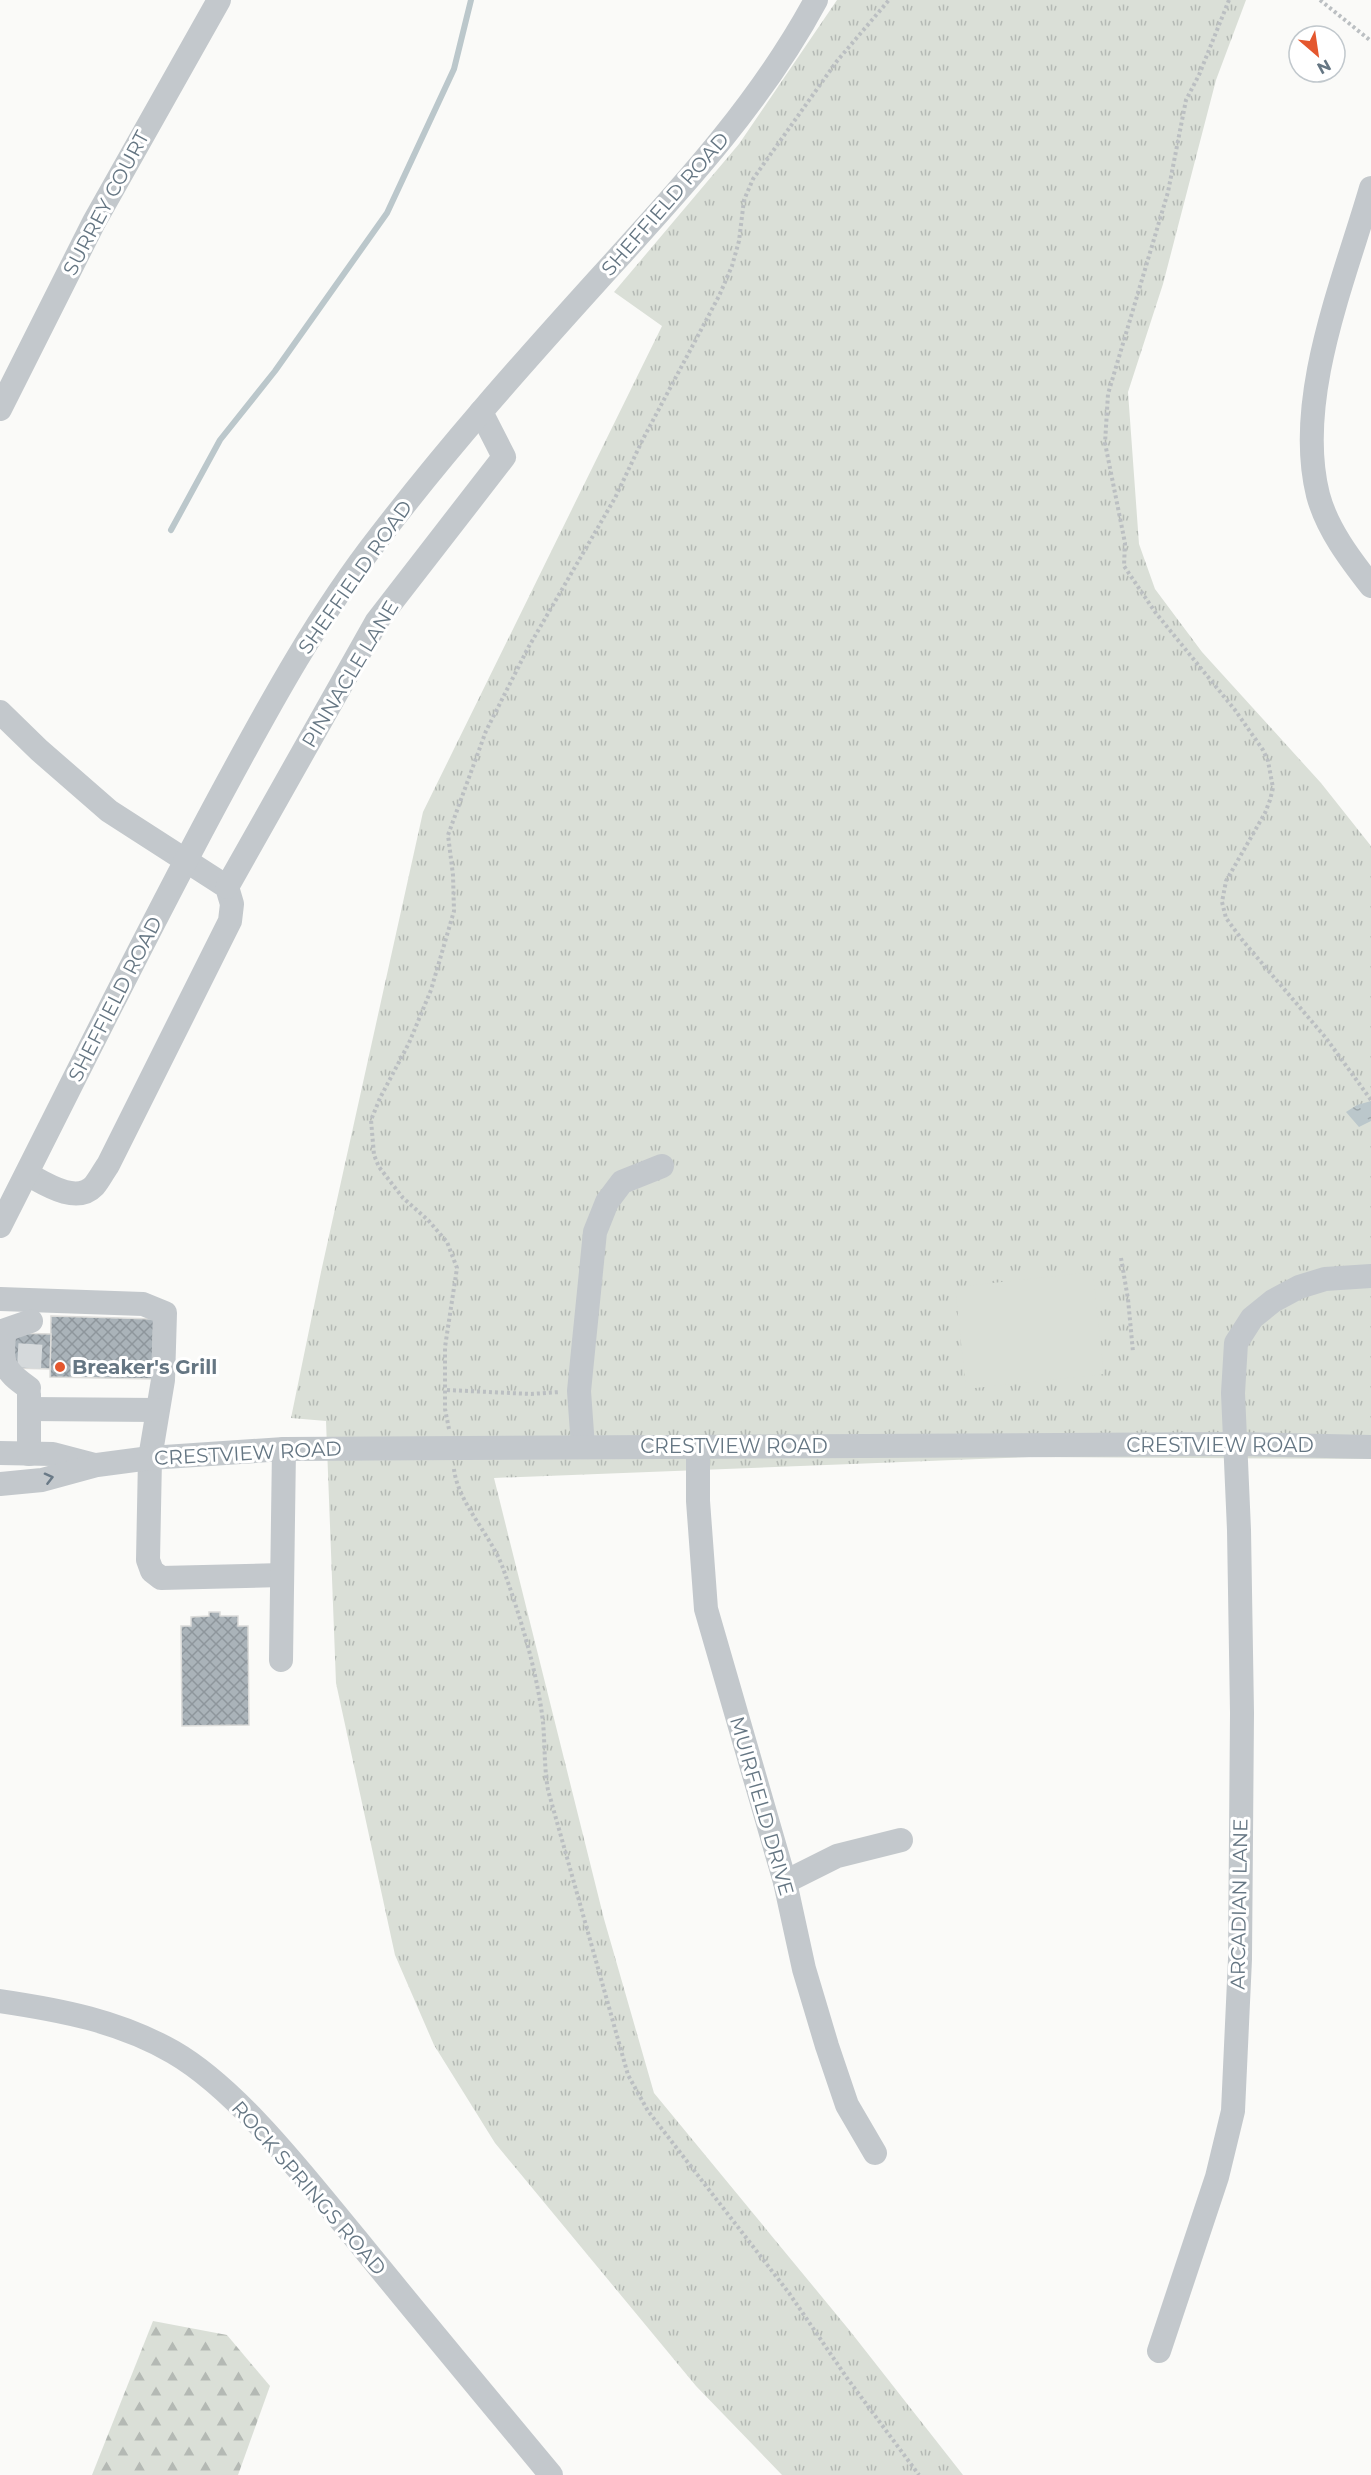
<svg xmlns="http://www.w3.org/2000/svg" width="1371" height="2475" font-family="Montserrat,sans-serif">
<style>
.grass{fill:url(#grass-tufts)}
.forest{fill:url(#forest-firs)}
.pitch{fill:#dadfd7}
.water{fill:url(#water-ripples)}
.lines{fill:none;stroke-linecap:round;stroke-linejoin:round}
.stream{stroke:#bbc7cb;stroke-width:6}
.building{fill:url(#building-cross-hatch);stroke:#dcdcda;stroke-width:1.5}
.minor-tunnel{stroke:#d5d9db;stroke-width:24;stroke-dasharray:24 12;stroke-linecap:butt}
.path{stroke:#bbbfc2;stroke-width:4;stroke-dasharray:3 3;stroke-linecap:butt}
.minor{stroke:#c3c8cc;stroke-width:24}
.oneway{stroke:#6a7a87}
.poi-dot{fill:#e4572e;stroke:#fff;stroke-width:2}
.labels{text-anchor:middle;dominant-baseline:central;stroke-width:6;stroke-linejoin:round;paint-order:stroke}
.street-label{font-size:20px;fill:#657683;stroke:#fff}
.poi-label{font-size:20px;font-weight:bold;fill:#657683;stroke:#fff;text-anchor:start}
</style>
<defs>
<pattern id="grass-tufts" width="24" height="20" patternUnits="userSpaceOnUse" patternTransform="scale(1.5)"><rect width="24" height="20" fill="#dadfd7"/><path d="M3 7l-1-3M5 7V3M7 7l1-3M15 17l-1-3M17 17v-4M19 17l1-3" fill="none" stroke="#b4b9b4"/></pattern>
<pattern id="forest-firs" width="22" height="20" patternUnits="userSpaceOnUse" patternTransform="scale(1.5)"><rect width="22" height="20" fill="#dadfd7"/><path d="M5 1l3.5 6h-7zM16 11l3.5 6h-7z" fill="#b4b9b4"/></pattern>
<pattern id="water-ripples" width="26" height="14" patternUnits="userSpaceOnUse" patternTransform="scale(1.5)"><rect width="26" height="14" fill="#bbc7cb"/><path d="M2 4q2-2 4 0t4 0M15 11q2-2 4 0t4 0" fill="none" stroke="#9ca6aa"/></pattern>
<pattern id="building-cross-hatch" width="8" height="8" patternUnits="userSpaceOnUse" patternTransform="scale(1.5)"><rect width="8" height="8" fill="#aab3b9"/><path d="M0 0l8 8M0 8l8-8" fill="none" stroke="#8e969c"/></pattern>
</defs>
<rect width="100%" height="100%" fill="#fafaf8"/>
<!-- grass -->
<path class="grass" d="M837,0H1246L1216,80L1163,284L1128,392L1139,544L1155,589L1202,652L1321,783L1371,846V1459L1029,1457L494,1478L604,1919L654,2093L850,2331L963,2475H782L696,2386L495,2143L434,2045L395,1955L336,1683L326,1421L291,1418L321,1272L423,812L662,326L614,292L739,144Z"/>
<!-- forest -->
<path class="forest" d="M153,2321L227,2335L270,2386L238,2475H92Z"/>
<!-- pitch -->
<path class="pitch" d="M1093,1272L1104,1374L966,1389L955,1287Z"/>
<!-- water -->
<path class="water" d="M1371,1101V1121L1359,1127L1346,1112L1357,1105Z"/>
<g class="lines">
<!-- stream -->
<path class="stream" d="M171,530L220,440L275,371L387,213L454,69L471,0"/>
</g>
<!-- building -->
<g class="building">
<path d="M51,1316L154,1319L152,1379L50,1377Z"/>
<path d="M13,1333L51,1334L50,1369L13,1368Z"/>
<path d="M209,1612H220V1616H238V1626H248L249,1725L182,1726L181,1626H191V1617L209,1616Z"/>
</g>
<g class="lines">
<!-- minor-tunnel -->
<path class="minor-tunnel" d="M29,1368L31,1334"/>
<!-- path -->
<g class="path">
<path d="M1229,0L1199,75L1186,100L1168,192L1108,394L1105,443L1125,543L1124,566L1155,612L1235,710L1263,750L1268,761L1273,788L1270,800L1265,813L1226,881L1222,902L1226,918L1243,941L1326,1038L1371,1100"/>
<path d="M1320,0L1371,41"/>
<path d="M1121,1258L1128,1299L1133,1352"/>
<path d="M447,1390L531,1394L560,1392"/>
<path d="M449,1429L445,1409V1347L457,1268L447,1242L428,1220L403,1198L379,1167L374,1155L371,1120L380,1098L409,1043L431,990L454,911L453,875L448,835L486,731L528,648L615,498L643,439L719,296L732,266L739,241L744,200L753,179L837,61L889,0"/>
<path d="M454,1469C458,1504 493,1537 504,1571C521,1619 537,1671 543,1722C545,1744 544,1767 548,1790L628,2075L648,2111L789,2293L847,2378L919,2475"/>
</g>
<!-- minor -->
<g class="minor">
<path d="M1371,188C1344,281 1294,399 1318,495C1327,529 1350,559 1371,586"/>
<path d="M0,409L94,222L219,0"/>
<path d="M0,712L39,750L109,811L227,887L232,904L230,921L108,1165C103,1172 99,1180 94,1186C76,1205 44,1183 27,1174"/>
<path d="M227,887L377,621L504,457L481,412"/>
<path d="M0,1226C74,1080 146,933 224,789C271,702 319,614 380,536C448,447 522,364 597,281C677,193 759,106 816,0"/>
<path d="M0,1299L143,1304L165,1313L163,1380L150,1458L148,1560L152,1571L161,1578L282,1575"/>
<path d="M29,1388C3,1370 0,1363 5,1330L31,1321"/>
<path d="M29,1409L157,1410"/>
<path d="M583,1447L579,1391L595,1232L607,1202L622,1182L662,1166"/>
<path d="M698,1447V1501L706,1609L785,1882L804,1969L827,2046L847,2105L875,2153"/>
<path d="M0,1453L53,1454L95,1465"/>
<path d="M29,1454V1395"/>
<path d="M0,1484L42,1480L97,1465L150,1458L284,1449L1236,1444L1371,1447"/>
<path d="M281,1660L284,1449"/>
<path d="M785,1882L837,1856L901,1840"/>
<path d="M0,2001C61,2010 119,2021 173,2052C239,2090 308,2181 357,2240C421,2319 486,2397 551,2475"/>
<path d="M1159,2351L1217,2177L1233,2111L1240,1959L1242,1713L1239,1530L1233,1393L1236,1343L1252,1318L1273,1301L1299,1287L1325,1279L1371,1276"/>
</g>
</g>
<!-- one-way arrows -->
<defs><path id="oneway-chevron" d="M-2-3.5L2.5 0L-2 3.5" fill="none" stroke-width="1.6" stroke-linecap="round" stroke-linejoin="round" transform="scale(1.5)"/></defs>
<use class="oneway" href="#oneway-chevron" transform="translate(49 1478) rotate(-14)"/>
<!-- markers -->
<circle class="poi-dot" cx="60" cy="1367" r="6"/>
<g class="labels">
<!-- street labels -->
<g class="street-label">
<text transform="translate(106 203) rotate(-62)">SURREY COURT</text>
<text transform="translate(665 204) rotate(-49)">SHEFFIELD ROAD</text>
<text transform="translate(355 577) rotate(-55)">SHEFFIELD ROAD</text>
<text transform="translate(350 674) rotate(-59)">PINNACLE LANE</text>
<text transform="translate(115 999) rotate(-63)">SHEFFIELD ROAD</text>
<text x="1220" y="1445">CRESTVIEW ROAD</text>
<text x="734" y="1446">CRESTVIEW ROAD</text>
<text transform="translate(248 1453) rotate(-3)">CRESTVIEW ROAD</text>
<text transform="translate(762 1806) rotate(74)">MUIRFIELD DRIVE</text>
<text transform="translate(1239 1904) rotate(-89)">ARCADIAN LANE</text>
<text transform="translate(309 2188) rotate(49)">ROCK SPRINGS ROAD</text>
</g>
<!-- poi labels -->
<g class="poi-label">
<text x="72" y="1367">Breaker's Grill</text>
</g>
</g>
<!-- north arrow -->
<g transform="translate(1317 54) rotate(151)"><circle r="28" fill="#ffffff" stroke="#c1c8cd" stroke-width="1.5"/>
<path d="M0-4.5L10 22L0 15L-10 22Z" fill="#e4572e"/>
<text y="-9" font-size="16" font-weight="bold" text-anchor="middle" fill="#657683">N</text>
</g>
</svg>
